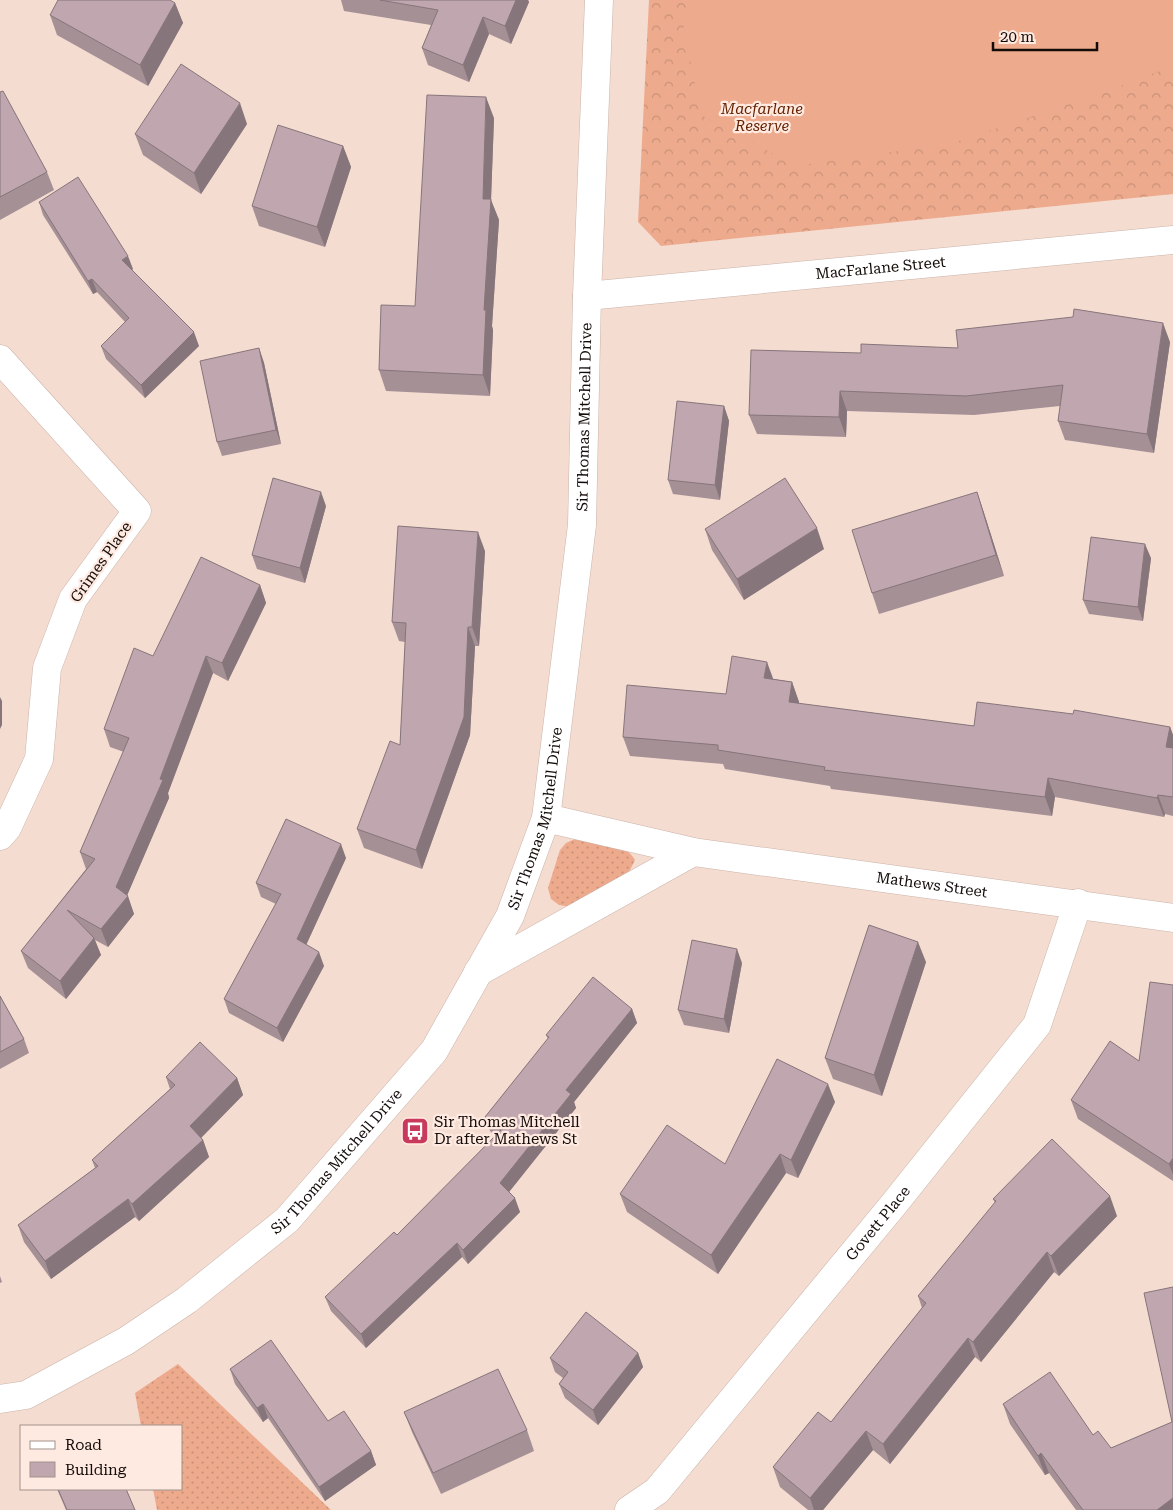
<svg xmlns="http://www.w3.org/2000/svg" width="1173" height="1510" font-family="'Roboto Serif',serif">
<style>
.grass{fill:url(#grass-dots)}
.forest{fill:url(#forest-crowns)}
.garden{fill:#edaa8d}
.lines{fill:none;stroke-linecap:round;stroke-linejoin:round}
.minor-casing{stroke:#cbb3a9;stroke-width:29}
.minor{stroke:#fff;stroke-width:28}
.wall{fill:#a59096}
.shaded-wall{fill:#86757a}
.building{fill:#c0a7af;stroke:#86757a}
.labels{text-anchor:middle;dominant-baseline:central;stroke-width:4.5;stroke-linejoin:round;paint-order:stroke}
.park-label{font-size:15px;font-style:italic;fill:#642200;stroke:#ffeae2}
.street-label{font-size:15px;fill:#140c09;stroke:#ffeae2}
.poi-label{font-size:15px;fill:#140c09;stroke:#ffeae2;text-anchor:start}
</style>
<defs>
<pattern id="grass-dots" width="8" height="8" patternUnits="userSpaceOnUse" patternTransform="scale(1.25)"><rect width="8" height="8" fill="#edaa8d"/><path d="M2 2h.1M6 6h.1" fill="none" stroke="#ca9178" stroke-width="1.8" stroke-linecap="round"/></pattern>
<pattern id="forest-crowns" width="20" height="18" patternUnits="userSpaceOnUse" patternTransform="scale(1.25)"><rect width="20" height="18" fill="#edaa8d"/><path d="M2 6a3 3 0 1 1 6 0M12 15a3 3 0 1 1 6 0" fill="none" stroke="#ca9178"/></pattern>
</defs>
<rect width="100%" height="100%" fill="#f5dcd1"/>
<!-- grass -->
<g class="grass">
<path d="M575,839C595,842 624,840 635,860L629,872L571,907L559,905L551,899L548,888L560,850L566,843Z"/>
<path d="M178,1364L331,1510H157L153,1489H181V1426H141L135,1393Z"/>
</g>
<!-- forest -->
<path class="forest" d="M649,0H1173V194L661,246L638,222Z"/>
<!-- garden -->
<path class="garden" d="M689,0H1173V66L1096,95L953,143L796,166L701,115L682,19Z"/>
<g class="lines">
<!-- minor casing -->
<g class="minor-casing">
<g id="minor">
<path id="s1" d="M587,296L1173,240"/>
<path d="M0,359L137,511L73,599L47,668L39,759L7,828L0,836"/>
<path id="s2" d="M546,818L693,852L1173,918"/>
<path d="M478,972L693,852"/>
<path id="s3" d="M0,1399L26,1395L126,1341L187,1300L287,1220L434,1051L510,916L546,818L582,525L587,296L599,0"/>
<path id="s4" d="M629,1510L657,1491L894,1204L1037,1025L1078,903"/>
</g>
</g>
<!-- minor -->
<use href="#minor" class="minor"/>
</g>
<!-- wall -->
<g class="wall">
<path d="M341,0H528L529,2L511,44L489,34L469,82L428,65L422,48L431,25L344,11Z"/>
<path d="M175,3L183,23L148,86L57,35L50,15Z"/>
<path d="M0,92L47,172L54,190L0,220Z"/>
<path d="M494,118L491,200L499,220L492,326L493,330L490,396L386,391L379,370L415,306Z"/>
<path d="M247,124L201,194L143,155L135,134Z"/>
<path d="M343,146L351,167L325,247L259,226L252,206Z"/>
<path d="M39,202L133,269L132,270L199,346L145,398L106,359L101,346L125,322L97,292L93,294L43,215Z"/>
<path d="M1170,342L1154,453L1065,440L1058,421L1060,406L974,415L847,411L846,437L757,434L749,415L861,353L958,348Z"/>
<path d="M259,348L264,363L281,444L222,456L217,442Z"/>
<path d="M724,406L729,421L720,500L673,494L668,480Z"/>
<path d="M977,492L984,513L1004,576L879,614L872,593Z"/>
<path d="M326,506L305,583L257,569L252,555Z"/>
<path d="M705,529L824,549L744,600L712,550Z"/>
<path d="M485,551L479,646H475L470,735L422,869L364,848L357,829L400,745L405,642L399,641L392,622Z"/>
<path d="M1151,558L1143,621L1089,614L1083,600Z"/>
<path d="M260,585L266,603L228,681L213,673L168,793L169,798L127,895L134,914L108,947L95,940L101,955L66,999L28,968L21,951L86,869L80,852L124,752L110,747L104,729L153,656Z"/>
<path d="M774,679L792,682L799,702V704L974,726L1170,727L1173,735V816L1165,814L1164,817L1055,797L1052,816L831,789L830,786L725,769L723,764L630,756L623,737Z"/>
<path d="M346,858L306,945L324,966L283,1042L229,1013L224,999L276,904L261,897L256,883Z"/>
<path d="M926,962L882,1096L833,1079L825,1058Z"/>
<path d="M742,963L729,1033L684,1025L678,1010Z"/>
<path d="M1173,985V1181L1078,1119L1071,1100L1139,1061Z"/>
<path d="M0,996L24,1039L29,1053L0,1069Z"/>
<path d="M632,1009L637,1023L574,1102L576,1108L509,1192L520,1212L468,1264L462,1257L366,1348L331,1311L325,1297L397,1235L496,1136L490,1131L485,1117L548,1039L546,1035Z"/>
<path d="M166,1077L237,1078L243,1095L201,1138L203,1140L209,1157L139,1221L135,1217L51,1279L24,1242L18,1225L95,1168L92,1160L170,1089Z"/>
<path d="M835,1102L798,1178L786,1173L718,1274L627,1212L620,1194L725,1164Z"/>
<path d="M993,1199L1117,1216L1059,1276L1054,1272L981,1362L975,1357L890,1464L873,1450L823,1510H808L780,1487L773,1467L831,1422L922,1308L918,1296L995,1203Z"/>
<path d="M0,1276L2,1282L0,1283Z"/>
<path d="M638,1353L643,1367L598,1425L565,1398L559,1384L563,1378L555,1372L550,1358Z"/>
<path d="M230,1369L328,1421L371,1451L376,1465L325,1501L268,1418L263,1422L235,1384Z"/>
<path d="M1003,1404L1093,1435L1111,1448L1172,1422L1173,1510H1076L1049,1473L1045,1475L1010,1424Z"/>
<path d="M404,1412L527,1430L534,1451L441,1494L412,1432Z"/>
<path d="M57,1489H126L135,1510H66Z"/>
</g>
<!-- shaded-wall -->
<g class="shaded-wall">
<path d="M516,0H528L529,2L511,44L505,26Z"/>
<path d="M175,3L183,23L148,86L140,65Z"/>
<path d="M483,17L489,34L469,82L463,65Z"/>
<path d="M486,97L494,118L491,200L499,220L492,326L493,330L490,396L483,375L484,310L483,199Z"/>
<path d="M240,103L247,124L201,194L194,173Z"/>
<path d="M343,146L351,167L325,247L317,227Z"/>
<path d="M128,256L133,269L127,273L122,260Z"/>
<path d="M92,279L97,292L93,294L88,281Z"/>
<path d="M1163,323L1170,342L1154,453L1147,434Z"/>
<path d="M194,332L199,346L145,398L141,385Z"/>
<path d="M259,348L264,363L281,444L276,430Z"/>
<path d="M840,391L847,411L846,437L839,417Z"/>
<path d="M724,406L729,421L720,500L715,485Z"/>
<path d="M321,492L326,506L305,583L300,568Z"/>
<path d="M977,492L984,513L1004,576L996,555Z"/>
<path d="M817,528L824,549L744,600L737,579Z"/>
<path d="M478,532L485,551L479,646L472,627Z"/>
<path d="M1145,544L1151,558L1143,621L1138,607Z"/>
<path d="M260,585L266,603L228,681L222,663Z"/>
<path d="M468,627L475,646L470,735L422,869L416,850Z"/>
<path d="M206,656L213,673L168,793L169,798L126,898L128,896L134,914L108,947L101,929L116,887L160,779Z"/>
<path d="M767,662L774,681L764,678Z"/>
<path d="M792,682L799,702L796,722L789,702Z"/>
<path d="M0,697L2,701V725L0,729Z"/>
<path d="M1170,727L1173,735V765L1166,747Z"/>
<path d="M1048,778L1055,797L1052,816L1045,797Z"/>
<path d="M1158,795L1165,814L1164,817L1157,798Z"/>
<path d="M341,844L346,858L302,954L297,939Z"/>
<path d="M94,938L101,955L66,999L60,981Z"/>
<path d="M918,942L926,962L882,1096L874,1075Z"/>
<path d="M737,949L742,963L729,1033L724,1019Z"/>
<path d="M319,952L324,966L283,1042L277,1028Z"/>
<path d="M632,1009L637,1023L574,1102L576,1108L505,1197L500,1183L566,1090Z"/>
<path d="M237,1078L243,1095L196,1143L190,1126Z"/>
<path d="M828,1084L835,1102L798,1178L791,1160Z"/>
<path d="M203,1140L209,1157L139,1221L132,1204Z"/>
<path d="M780,1154L786,1173L718,1274L711,1255Z"/>
<path d="M1173,1158V1175L1169,1164Z"/>
<path d="M1110,1196L1117,1216L1059,1276L1051,1256Z"/>
<path d="M515,1198L520,1212L468,1264L463,1250Z"/>
<path d="M128,1199L135,1217L51,1279L45,1261Z"/>
<path d="M457,1243L462,1257L366,1348L361,1334Z"/>
<path d="M1047,1252L1054,1272L981,1362L973,1342Z"/>
<path d="M968,1338L975,1357L890,1464L883,1444Z"/>
<path d="M638,1353L643,1367L598,1425L593,1410Z"/>
<path d="M263,1404L268,1418L263,1422L257,1408Z"/>
<path d="M866,1431L873,1450L823,1510H814L810,1498Z"/>
<path d="M371,1451L376,1465L325,1501L319,1487Z"/>
<path d="M1041,1453L1049,1473L1045,1475L1038,1456Z"/>
<path d="M1173,1498V1510H1157Z"/>
</g>
<!-- building -->
<g class="building">
<path d="M58,0H170L175,3L140,65L50,15Z"/>
<path d="M380,0H516L505,26L483,17L463,65L422,48L438,10Z"/>
<path d="M181,64L240,103L194,173L135,134Z"/>
<path d="M3,91L47,172L0,197V92Z"/>
<path d="M427,95L486,97L483,199H491L484,310H486L483,375L379,370L381,305L415,306Z"/>
<path d="M278,125L343,146L317,227L252,206Z"/>
<path d="M78,177L128,256L122,260L194,332L141,385L101,346L129,318L92,279L88,281L39,202Z"/>
<path d="M1074,309L1163,323L1147,434L1058,421L1063,385L966,396L840,391L839,417L749,415L751,350L861,353V344L958,348L956,330L1073,317Z"/>
<path d="M259,348L276,430L217,442L200,361Z"/>
<path d="M677,401L724,406L715,485L668,480Z"/>
<path d="M273,478L321,492L300,568L252,555Z"/>
<path d="M785,478L817,528L737,579L705,529Z"/>
<path d="M977,492L996,555L872,593L852,530Z"/>
<path d="M398,526L478,532L472,627H468L464,717L416,850L357,829L390,741L400,745L406,623L392,622Z"/>
<path d="M1091,537L1145,544L1138,607L1083,600Z"/>
<path d="M201,557L260,585L222,663L206,656L160,779L163,780L116,887L128,896L101,929L67,910L94,938L60,981L21,951L95,859L80,852L129,738L104,729L134,648L153,656Z"/>
<path d="M732,656L767,662L764,678L792,682L789,702L974,726L977,702L1073,714L1074,710L1170,727L1166,747L1173,748V797L1158,795L1157,798L1048,778L1045,797L824,770L825,767L718,750V745L623,737L627,685L726,694Z"/>
<path d="M286,819L341,844L297,939L319,952L277,1028L224,999L281,894L256,883Z"/>
<path d="M869,925L918,942L874,1075L825,1058Z"/>
<path d="M692,940L737,949L724,1019L678,1010Z"/>
<path d="M593,977L632,1009L566,1090L571,1094L500,1183L515,1198L463,1250L457,1243L361,1334L325,1297L394,1232L397,1235L501,1130L485,1117L549,1037L546,1035Z"/>
<path d="M1150,982L1173,985V1158L1169,1164L1071,1100L1110,1041L1139,1061Z"/>
<path d="M0,996L24,1039L0,1052Z"/>
<path d="M200,1042L237,1078L190,1126L203,1140L132,1204L128,1199L45,1261L18,1225L98,1166L92,1160L175,1085L166,1077Z"/>
<path d="M777,1059L828,1084L791,1160L780,1154L711,1255L620,1194L667,1125L725,1164Z"/>
<path d="M1052,1139L1110,1196L1051,1256L1047,1252L973,1342L968,1338L883,1444L866,1431L810,1498L773,1467L818,1412L831,1422L926,1303L918,1296L996,1201L993,1199Z"/>
<path d="M1173,1287V1498L1157,1510H1083L1041,1453L1038,1456L1003,1404L1050,1372L1093,1435L1098,1431L1111,1448L1172,1422L1144,1293Z"/>
<path d="M586,1312L638,1353L593,1410L559,1384L568,1372L550,1358Z"/>
<path d="M271,1340L328,1421L344,1411L371,1451L319,1487L263,1404L257,1408L230,1369Z"/>
<path d="M498,1369L527,1430L433,1473L404,1412Z"/>
<path d="M58,1489H126L135,1510H67Z"/>
</g>
<!-- icons -->
<defs>
<g id="bus-square" transform="scale(1.4375)"><rect x="-9" y="-9" width="18" height="18" rx="4" fill="#c8395c" stroke="#ffeae2"/><path d="M-5-6H5V4H4V6H2V4H-2V6H-4V4H-5ZM-3.5-4V0h7V-4ZM-3.5 1.2v1.5H-2V1.2ZM2 1.2v1.5H3.5V1.2Z" fill="#fff"/></g>
</defs>
<g fill-rule="evenodd">
<use href="#bus-square" x="415" y="1131"/>
</g>
<g class="labels">
<!-- park labels -->
<g class="park-label">
<text x="762" y="109">Macfarlane<tspan x="762" dy="17">Reserve</tspan></text>
</g>
<!-- street labels -->
<g class="street-label">
<text stroke="none"><textPath href="#s1" startOffset="295">MacFarlane Street</textPath></text>
<text stroke="none"><textPath href="#s3" startOffset="1228">Sir Thomas Mitchell Drive</textPath></text>
<text transform="translate(101 562) rotate(-55)">Grimes Place</text>
<text stroke="none"><textPath href="#s3" startOffset="822">Sir Thomas Mitchell Drive</textPath></text>
<text stroke="none"><textPath href="#s2" startOffset="392">Mathews Street</textPath></text>
<text stroke="none"><textPath href="#s3" startOffset="418">Sir Thomas Mitchell Drive</textPath></text>
<text stroke="none"><textPath href="#s4" startOffset="381">Govett Place</textPath></text>
</g>
<!-- poi labels -->
<g class="poi-label">
<text x="434" y="1122">Sir Thomas Mitchell<tspan x="434" dy="17">Dr after Mathews St</tspan></text>
</g>
</g>
<!-- legend -->
<rect x="20" y="1425" width="162" height="65" fill="#ffeae2" stroke="#a1918b"/>
<rect x="30" y="1441" width="25" height="8" fill="#ffffff" stroke="#a1918b"/>
<text x="65" y="1450" font-size="15" fill="#140c09">Road</text>
<rect x="30" y="1462" width="25" height="15" fill="#c0a7af" stroke="#a1918b"/>
<text x="65" y="1475" font-size="15" fill="#140c09">Building</text>
<!-- scale -->
<path d="M993 42v8h104v-8" fill="none" stroke="#140c09" stroke-width="2.5"/>
<text x="1000" y="42" font-size="15" fill="#140c09" stroke="#ffeae2" stroke-width="4" paint-order="stroke">20 m</text>
</svg>
